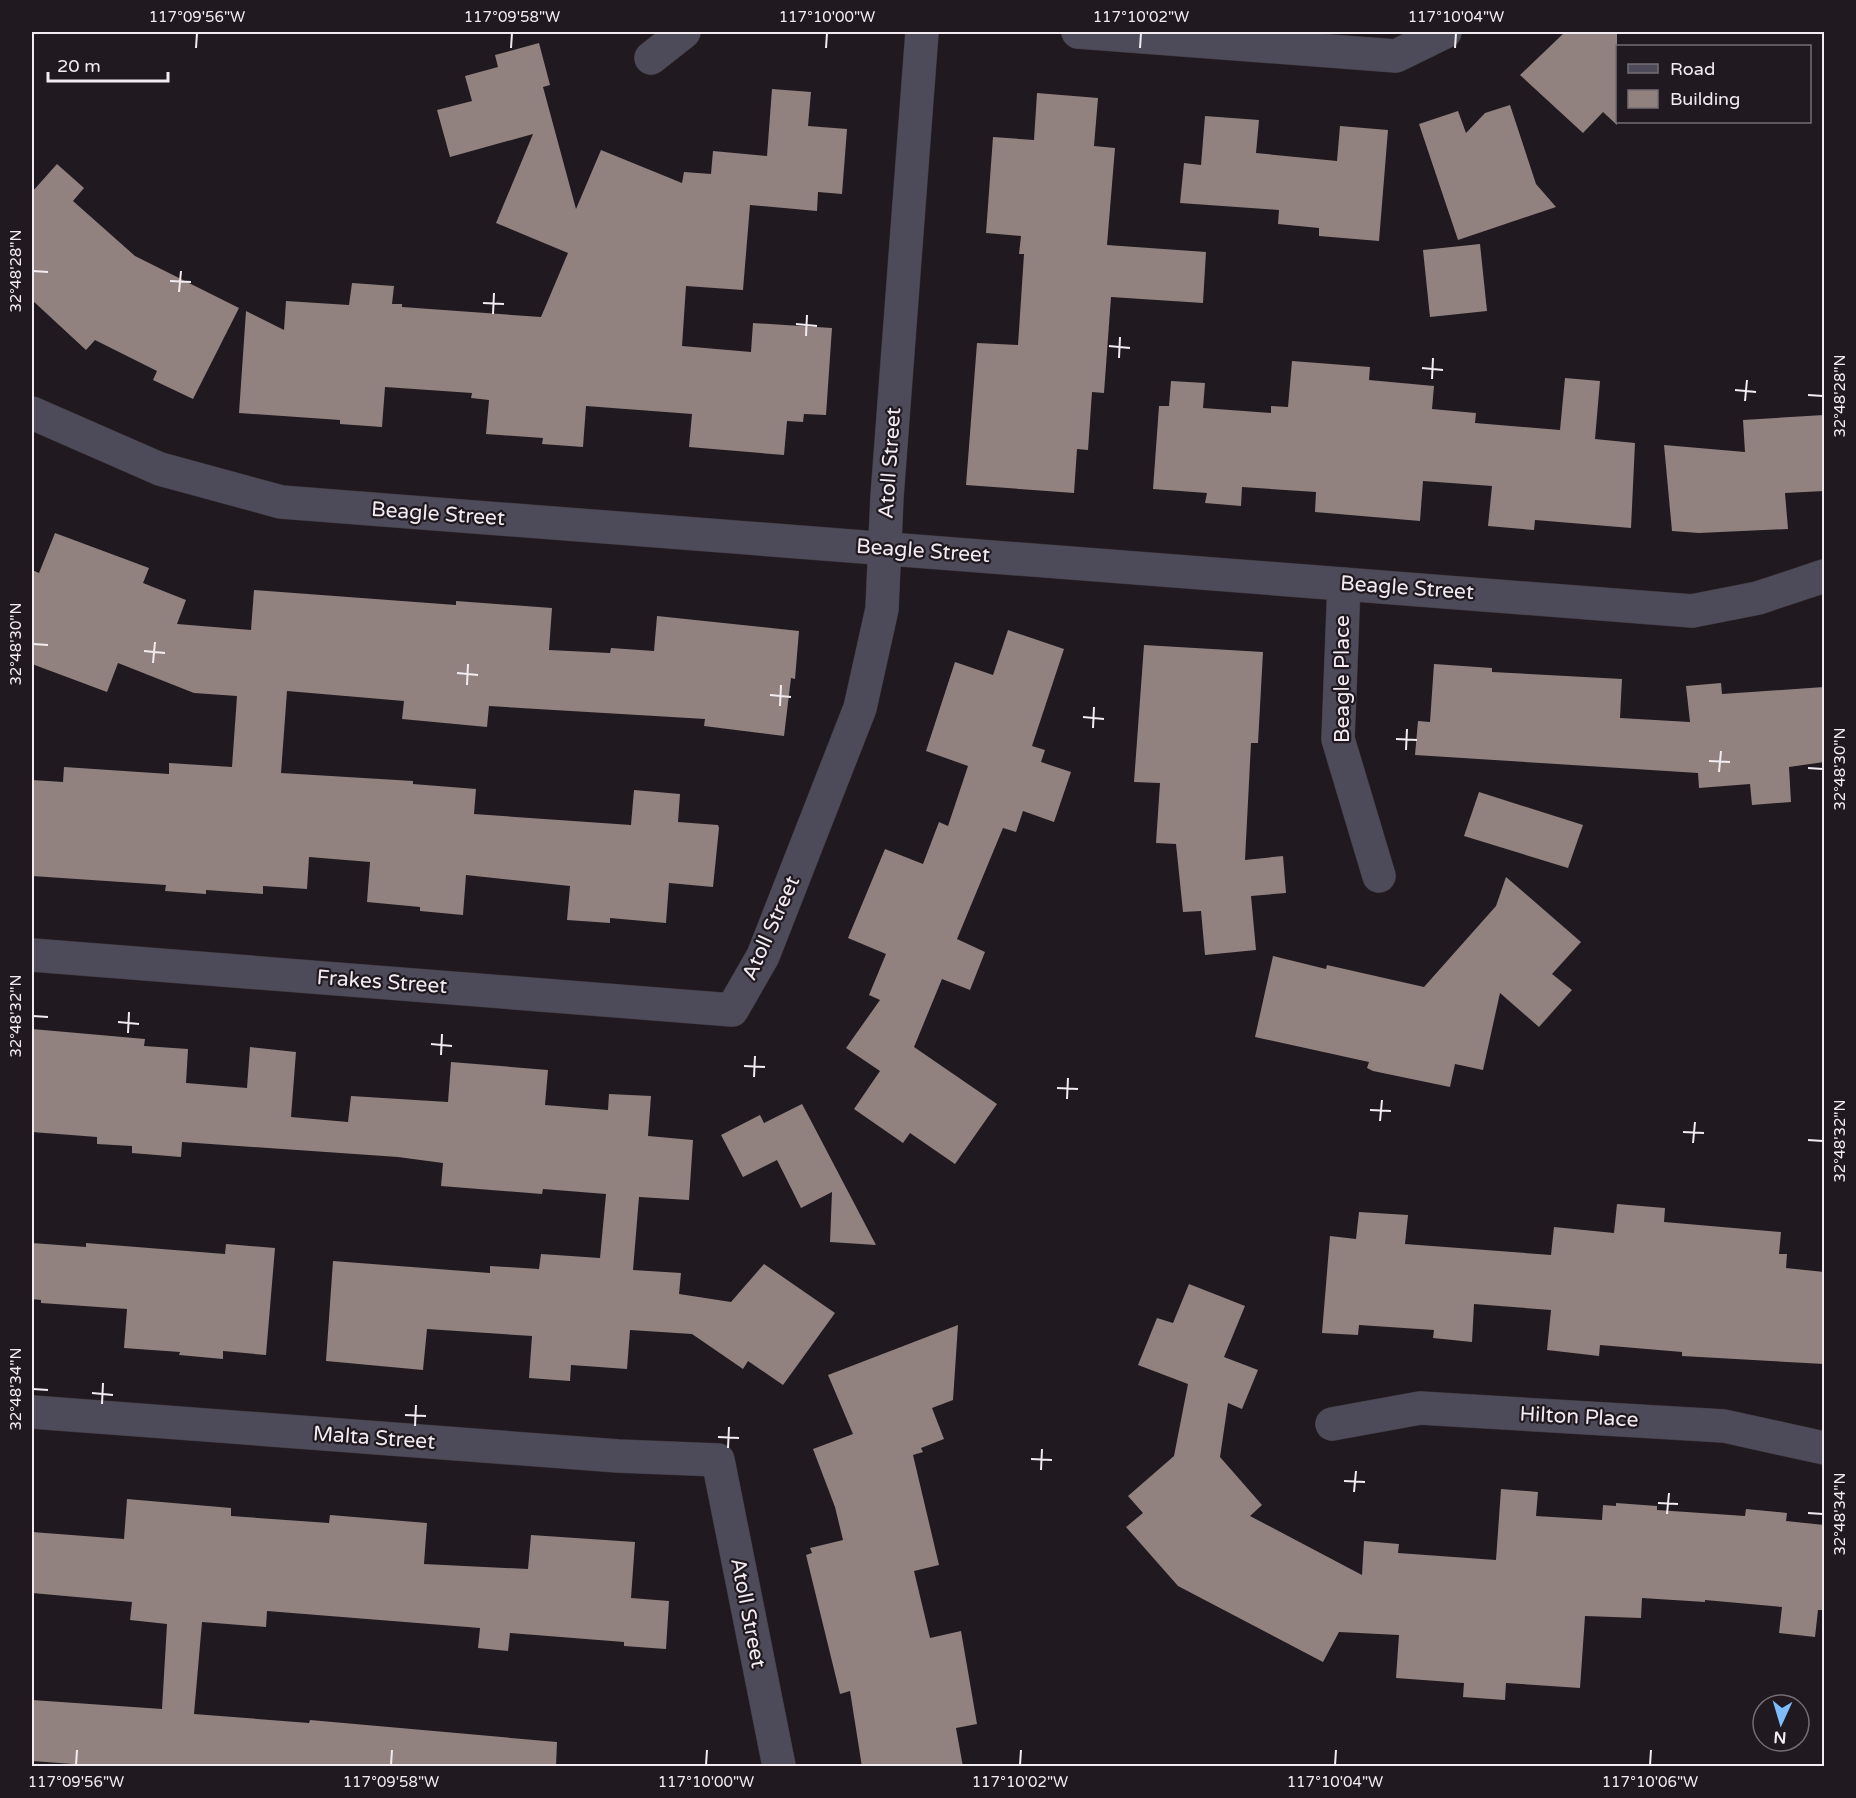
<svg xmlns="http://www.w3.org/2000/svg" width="1856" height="1798" font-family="'Varela Round',sans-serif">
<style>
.building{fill:#91827f}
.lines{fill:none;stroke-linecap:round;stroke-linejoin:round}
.minor-casing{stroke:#3e373d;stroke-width:34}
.tertiary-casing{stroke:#3e373d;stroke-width:34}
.minor{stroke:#4d4b59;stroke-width:33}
.tertiary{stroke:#4d4b59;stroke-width:33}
.ticks{fill:none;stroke:#f2ecf2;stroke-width:2}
.labels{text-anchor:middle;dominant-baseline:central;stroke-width:4.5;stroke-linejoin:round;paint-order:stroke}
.street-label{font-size:21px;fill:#f2ecf2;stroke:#211920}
.neatline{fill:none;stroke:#f2ecf2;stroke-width:2}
.ticks-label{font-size:15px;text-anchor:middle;fill:#f2ecf2}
</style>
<rect width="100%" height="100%" fill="#211920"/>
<!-- building -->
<g class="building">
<path d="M1565,32H1617V125L1603,112L1583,133L1520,75Z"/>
<path d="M539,43L550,85L543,87L576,209L601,150L682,183L684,172L711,174L713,151L767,156L772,89L811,92L808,126L847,129L842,194L818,192L817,211L750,205L743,290L686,286L682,346L751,352L753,323L832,328L826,415L804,414L803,422L787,421L784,455L689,447L692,414L586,406L583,447L542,444L543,438L486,434L489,400L471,398L472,393L385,387L382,427L340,424V420L239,413L246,311L284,330L286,301L349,305L352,283L394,286L392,304H402V307L541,317L568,253L496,223L533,134L450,157L437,110L472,101L465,76L498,67L495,55Z"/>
<path d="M1037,93L1098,98L1094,146L1115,148L1107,245L1206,252L1203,303L1111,297L1104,393L1092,392L1088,450L1077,449L1074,493L966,485L977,343L1018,345L1024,254H1019L1021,236L986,233L993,137L1034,140Z"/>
<path d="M1510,105L1536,184L1556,207L1458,240L1419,124L1458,111L1466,133L1485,113Z"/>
<path d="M1205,116L1259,120L1256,153L1337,161L1340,126L1388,130L1379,241L1319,236V228L1278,224L1279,210L1180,203L1184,163L1201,165Z"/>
<path d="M57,164L84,188L73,201L135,256L239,308L193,399L153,380L157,371L95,340L86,350L32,300V192Z"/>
<path d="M1480,244L1487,311L1430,317L1423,250Z"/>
<path d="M1292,361L1370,367L1369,380L1434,386L1432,409L1476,413L1475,423L1560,430L1565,378L1600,381L1595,439L1635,443L1631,528L1535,520L1534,530L1488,526L1492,486L1423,481L1420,521L1315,512L1316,492L1242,487L1241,506L1205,503L1207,493L1153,489L1159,406H1169L1171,381L1205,383L1203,408L1271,413V406L1288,407Z"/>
<path d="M1824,415V491L1785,493L1788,529L1699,533L1672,531L1664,445L1745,452L1743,420Z"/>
<path d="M55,533L149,568L143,583L186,600L177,624L251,630L254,590L456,605V601L552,608L549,650L610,653L611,648L654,651L657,616L799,631L795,679L791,678L784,736L704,726L705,719L489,706L487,727L402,719L404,701L287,691L281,773L413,781V784L476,789L474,814L631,825L634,790L680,794L678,822L718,825L719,828L713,887L669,883L666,923L610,918V923L567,920L570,886L466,875L463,915L420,911V907L367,902L370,862L309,857L307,889L263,886V894L206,890V894L165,891L166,885L32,876V780L63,782L64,767L169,774V763L232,767L237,696L194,693L118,663L107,692L32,664V570L39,573Z"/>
<path d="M1008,630L1064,649L1032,746L1045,750L1041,762L1071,772L1054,822L1023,811L1016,832L1003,828L957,939L985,952L970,990L942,979L914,1047L997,1104L955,1164L910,1133L903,1143L854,1109L880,1071L846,1048L880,1000L869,995L886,954L848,938L885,849L923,864L939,822L948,826L968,766L926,751L955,662L993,675Z"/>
<path d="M1144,645L1263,652L1258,743H1251L1245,860L1283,856L1286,893L1251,896L1256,950L1205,955L1201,911L1183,912L1176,844L1156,843L1160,783L1134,782Z"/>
<path d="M1434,664L1492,668V672L1622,679L1620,718L1690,722L1686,686L1721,683L1722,694L1824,687V762L1789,767L1791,802L1752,805L1750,784L1699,788L1698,773L1415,755L1418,721L1430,722Z"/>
<path d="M1479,792L1583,825L1568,868L1464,836Z"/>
<path d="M1506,877L1581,942L1552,974L1572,990L1539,1027L1500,993L1483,1070L1455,1064L1450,1087L1373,1071L1367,1068L1369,1062L1255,1037L1273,956L1326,969L1327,965L1424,987L1496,906Z"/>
<path d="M32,1029L145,1039L144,1046L188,1049L186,1083L247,1088L250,1047L296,1052L291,1117L348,1122L351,1096L448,1102L451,1062L548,1070L545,1105L608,1110L609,1094L651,1096L648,1136L693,1140L689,1200L639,1197L633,1270L681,1273L679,1294L731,1302L764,1264L835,1313L783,1385L748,1361L743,1369L692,1334L630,1330L627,1369L571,1365L570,1381L529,1378L532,1336L427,1329L423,1370L326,1361L333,1261L490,1273V1266L539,1269L541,1254L600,1258L606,1194L543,1189L542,1194L441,1186L443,1163L398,1157L182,1142L181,1157L132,1153V1146L97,1144V1137L32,1132Z"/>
<path d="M802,1104L810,1119L876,1245L830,1242L832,1192L801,1208L777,1160L743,1177L721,1135L760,1115L764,1123Z"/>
<path d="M1617,1204L1665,1208L1664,1222L1781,1232L1779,1254H1787L1786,1268L1824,1272V1364L1682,1356V1352L1600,1345L1599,1356L1547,1350L1551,1310L1474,1304L1472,1342L1433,1338L1434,1330L1359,1325L1358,1335L1322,1333L1330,1236L1356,1239L1359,1212L1408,1215L1405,1244L1551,1255L1554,1227L1614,1233Z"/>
<path d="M32,1243L86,1247V1243L225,1254L226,1244L275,1248L266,1355L223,1351V1359L179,1355L180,1352L124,1348L127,1309L41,1303V1300L32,1299Z"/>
<path d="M1189,1284L1245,1306L1224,1357L1258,1370L1242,1409L1228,1403L1220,1457L1262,1505L1250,1516L1362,1575L1364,1541L1399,1544L1398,1553L1496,1560L1501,1489L1538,1492L1536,1516L1602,1520L1603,1505L1616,1506V1503L1657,1506V1510L1745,1516L1746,1509L1787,1513L1786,1521L1824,1525V1610H1818L1815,1637L1779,1633L1782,1607L1705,1600V1602L1642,1598L1641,1618L1585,1616L1580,1688L1506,1683L1505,1700L1463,1697L1464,1683L1396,1678L1399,1635L1339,1632L1323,1662L1178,1586L1126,1527L1143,1513L1128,1496L1174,1456L1188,1384L1138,1365L1157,1318L1173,1323Z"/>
<path d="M958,1325L953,1400L932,1408L944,1439L921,1448L923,1452L913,1455L939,1565L914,1571L930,1638L961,1631L977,1724L956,1728L963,1767H862L850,1691L840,1694L806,1555L812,1553L810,1548L843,1540L835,1507L813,1449L853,1434L828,1375Z"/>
<path d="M127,1499L231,1508V1516L329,1523L330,1515L427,1523L424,1564L528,1569L531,1535L635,1542L631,1598L669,1601L666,1649L624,1646V1642L510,1633L508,1651L478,1648L480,1628L267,1611L266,1627L202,1622L194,1714L309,1723L310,1720L557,1742L556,1767H114L32,1761V1700L162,1709L167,1624L130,1620L132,1602L32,1593V1532L124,1539Z"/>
</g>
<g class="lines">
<!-- minor casing -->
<g class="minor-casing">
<g id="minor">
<path d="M1078,32L1396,56L1445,32"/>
<path d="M651,58L684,32"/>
<path d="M1344,584L1338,739L1379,876"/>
<path d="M32,955L732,1010L763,956L860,708L882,609L887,497L922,32"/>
<path d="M32,1412L618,1456L718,1460L779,1766"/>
<path d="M1332,1424L1420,1408L1724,1426L1824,1448"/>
</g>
</g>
<!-- tertiary casing -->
<g class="tertiary-casing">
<path id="tertiary" d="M32,413L160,469L281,502L1692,611L1758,598L1824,576"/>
</g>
<!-- minor -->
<use href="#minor" class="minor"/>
<!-- tertiary -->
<use href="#tertiary" class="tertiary"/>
</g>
<!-- ticks -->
<path class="ticks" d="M196,48L197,33M511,48L512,33M826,48L827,33M1140,48L1141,33M1455,48L1456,33M33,271L48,272M170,281L191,282M179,292L181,271M483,303L504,304M493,314L494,293M796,324L817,326M806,336L807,315M1109,346L1130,348M1119,358L1120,337M1422,368L1443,370M1432,379L1433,358M1735,390L1756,392M1808,395L1823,396M1745,401L1747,380M33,644L48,645M144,651L165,653M153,663L155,642M457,673L478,675M467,685L468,664M770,695L791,697M780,706L781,685M1083,717L1104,719M1093,728L1094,707M1396,739L1417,740M1406,750L1407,729M1709,761L1730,762M1808,768L1823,769M1719,772L1721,751M33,1016L48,1017M118,1022L139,1024M128,1033L129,1012M431,1044L452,1046M441,1055L442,1034M744,1066L765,1067M754,1077L755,1056M1057,1088L1078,1089M1067,1099L1068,1078M1370,1110L1391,1111M1380,1121L1382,1100M1683,1132L1704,1133M1808,1140L1823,1141M1693,1143L1695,1122M33,1389L48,1390M92,1393L113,1395M102,1404L103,1383M405,1415L426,1416M415,1426L416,1405M718,1437L739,1438M728,1448L729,1427M1031,1459L1052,1460M1041,1470L1042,1449M1344,1481L1365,1482M1354,1492L1356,1471M1658,1503L1678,1504M1808,1513L1823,1514M1667,1514L1669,1493M76,1765L77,1750M391,1765L392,1750M706,1765L707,1750M1020,1765L1021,1750M1335,1765L1336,1750M1650,1765L1651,1750"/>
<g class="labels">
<!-- street labels -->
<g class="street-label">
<text transform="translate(890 463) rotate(-86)">Atoll Street</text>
<text transform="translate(438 514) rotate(4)">Beagle Street</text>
<text transform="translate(923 551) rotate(4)">Beagle Street</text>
<text transform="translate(1407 588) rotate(4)">Beagle Street</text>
<text transform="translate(1342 679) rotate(-90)">Beagle Place</text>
<text transform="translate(771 928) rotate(-66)">Atoll Street</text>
<text transform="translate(382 982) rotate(4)">Frakes Street</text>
<text transform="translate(1579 1417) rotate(3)">Hilton Place</text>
<text transform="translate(374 1438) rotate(4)">Malta Street</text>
<text transform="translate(748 1613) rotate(79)">Atoll Street</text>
</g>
</g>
<!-- border -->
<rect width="1856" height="1798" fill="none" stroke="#211920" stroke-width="66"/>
<!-- legend -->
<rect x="1616" y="45" width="195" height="78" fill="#211920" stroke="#756d74" stroke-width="1.5"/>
<rect x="1628" y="64" width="30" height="9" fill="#4d4b59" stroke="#756d74" stroke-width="1.5"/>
<text x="1670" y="75" font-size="18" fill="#f2ecf2">Road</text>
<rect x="1628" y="90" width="30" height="18" fill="#91827f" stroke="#756d74" stroke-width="1.5"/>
<text x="1670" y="105" font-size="18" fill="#f2ecf2">Building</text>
<!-- north arrow -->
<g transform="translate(1781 1723) rotate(184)"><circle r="28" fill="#211920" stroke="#756d74" stroke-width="1.5"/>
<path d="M0-4.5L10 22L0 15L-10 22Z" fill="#7ebdf9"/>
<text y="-9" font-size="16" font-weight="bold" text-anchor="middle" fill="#f2ecf2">N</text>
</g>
<!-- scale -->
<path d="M48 72v9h120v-9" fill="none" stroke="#f2ecf2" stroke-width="3"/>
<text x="57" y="72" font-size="18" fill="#f2ecf2" stroke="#211920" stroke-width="4.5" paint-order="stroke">20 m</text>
<rect x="33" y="33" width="1790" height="1732" class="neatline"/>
<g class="ticks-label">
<text x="197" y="22">117°09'56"W</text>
<text x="512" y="22">117°09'58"W</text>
<text x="827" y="22">117°10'00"W</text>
<text x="1141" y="22">117°10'02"W</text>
<text x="1456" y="22">117°10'04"W</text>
<text transform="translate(16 271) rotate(-90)" y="5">32°48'28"N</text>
<text transform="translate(1840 396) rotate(-90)" y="5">32°48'28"N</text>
<text transform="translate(16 644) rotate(-90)" y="5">32°48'30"N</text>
<text transform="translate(1840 769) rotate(-90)" y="5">32°48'30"N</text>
<text transform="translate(16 1016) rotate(-90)" y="5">32°48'32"N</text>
<text transform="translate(1840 1141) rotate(-90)" y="5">32°48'32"N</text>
<text transform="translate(16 1389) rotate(-90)" y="5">32°48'34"N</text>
<text transform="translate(1840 1514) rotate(-90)" y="5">32°48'34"N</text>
<text x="76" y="1787">117°09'56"W</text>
<text x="391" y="1787">117°09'58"W</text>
<text x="706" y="1787">117°10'00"W</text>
<text x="1020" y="1787">117°10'02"W</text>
<text x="1335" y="1787">117°10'04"W</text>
<text x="1650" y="1787">117°10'06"W</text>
</g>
</svg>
